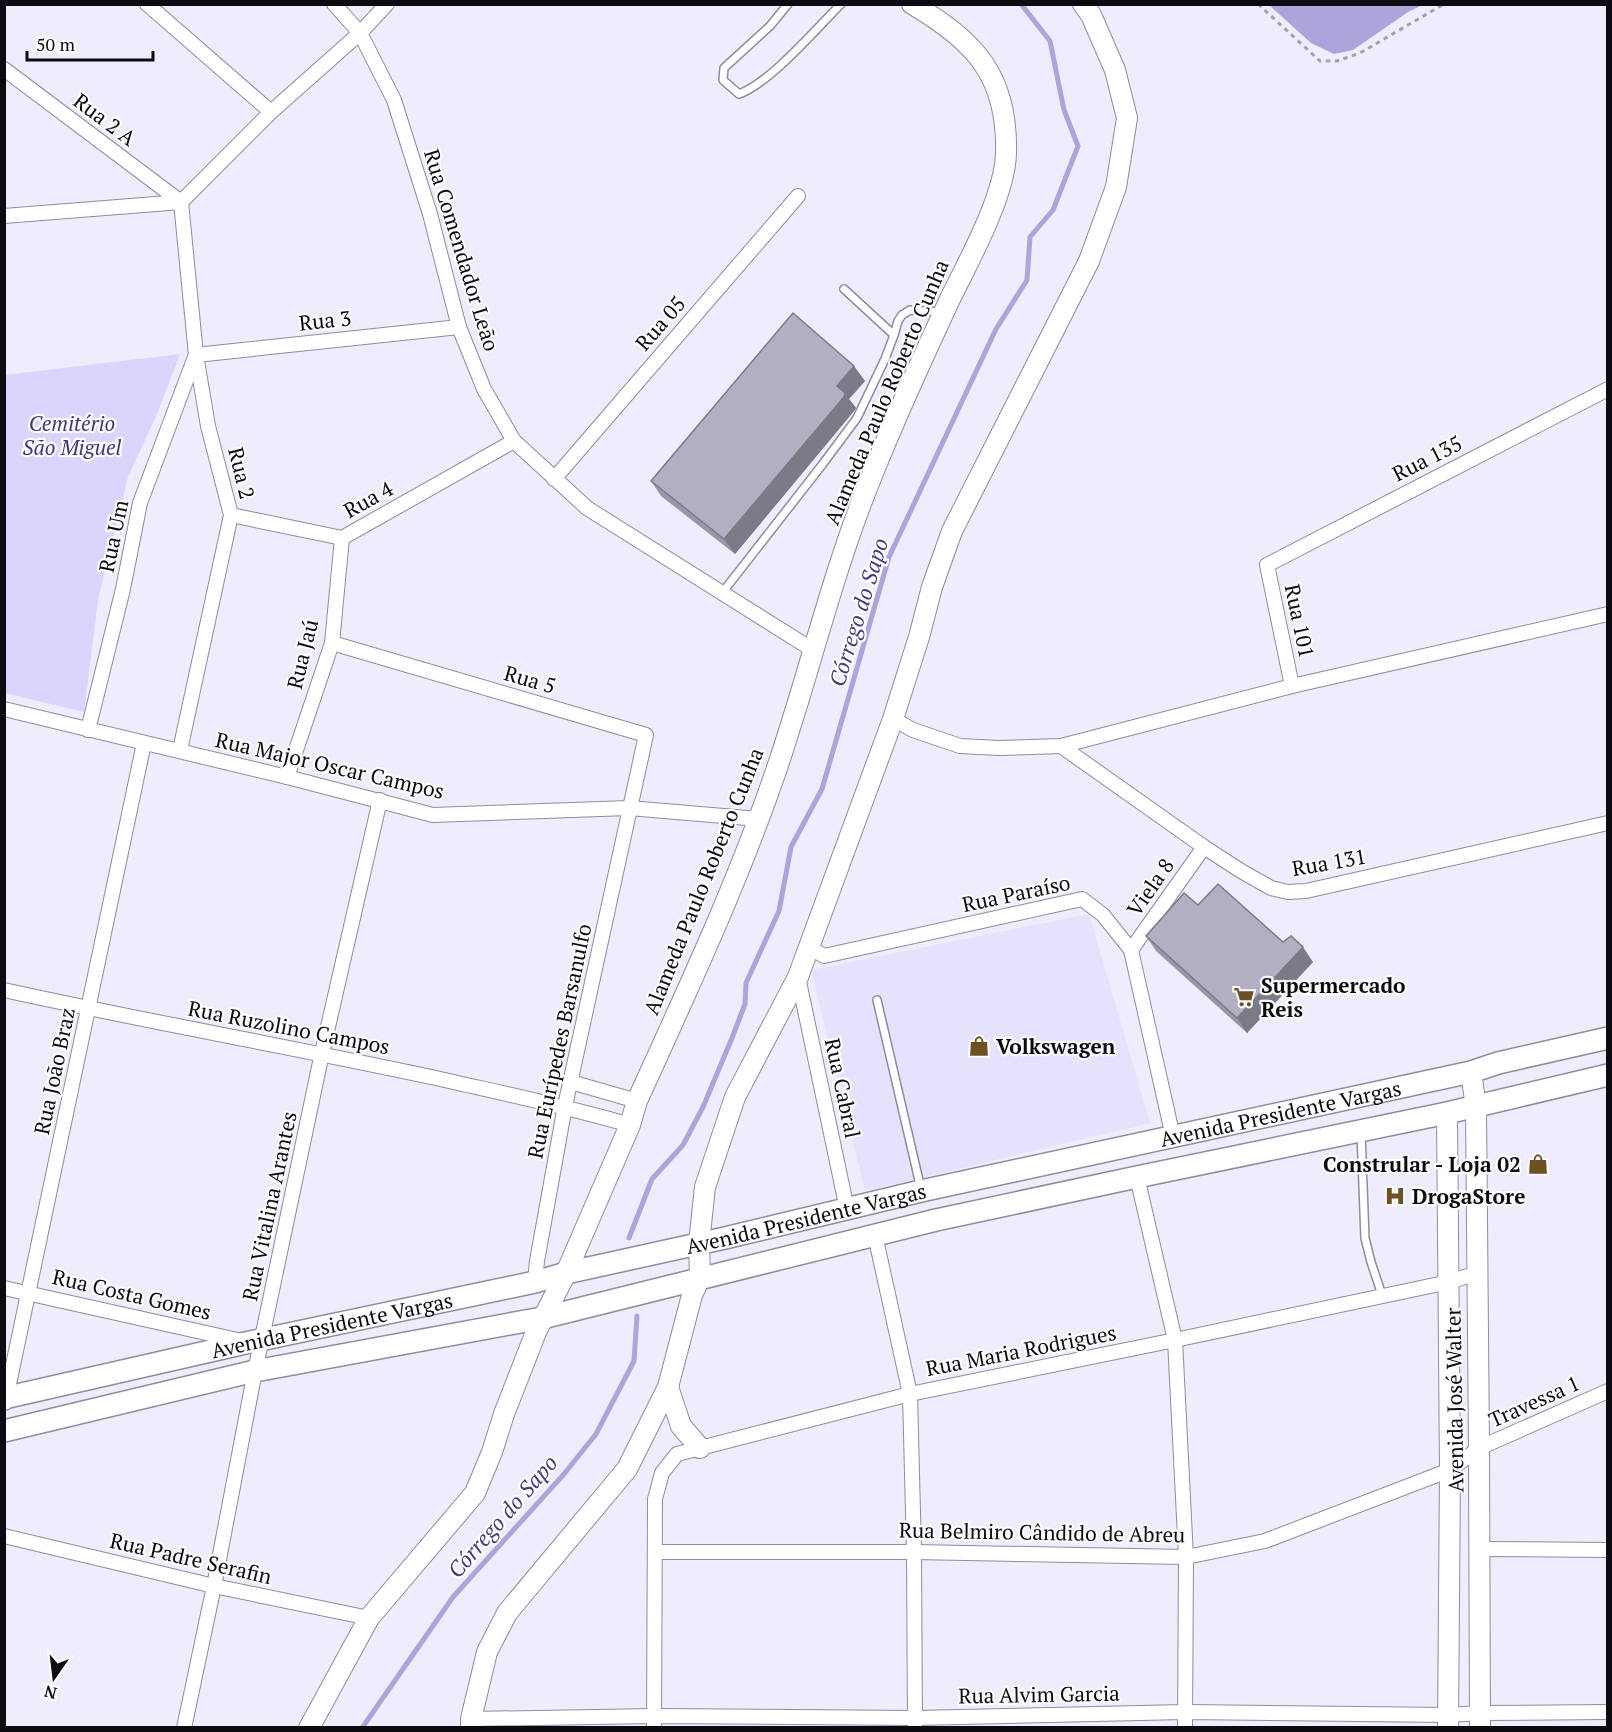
<svg xmlns="http://www.w3.org/2000/svg" width="1612" height="1732" font-family="'PT Serif',serif">
<style>
.built{fill:#e5e2fe}
.green{fill:#dad5fd}
.water{fill:#aca4da}
.lines{fill:none;stroke-linecap:round;stroke-linejoin:round}
.stream{stroke:#aca4da;stroke-width:5}
.lane-casing{stroke:#8e8c9f;stroke-width:10}
.street-casing{stroke:#8e8c9f;stroke-width:16}
.secondary-casing{stroke:#8e8c9f;stroke-width:22}
.primary-casing{stroke:#8e8c9f;stroke-width:24}
.path{stroke:#a4a2b0;stroke-width:3;stroke-dasharray:4.5 4.5;stroke-linecap:butt}
.lane{stroke:#fff;stroke-width:7}
.street{stroke:#fff;stroke-width:14}
.secondary{stroke:#fff;stroke-width:20}
.primary{stroke:#fff;stroke-width:21}
.wall{fill:#9996a8}
.shaded-wall{fill:#7d7a88}
.building{fill:#b2afc3;stroke:#7d7a88;stroke-width:1.5}
.labels{text-anchor:middle;dominant-baseline:central;stroke-width:4.5;stroke-linejoin:round;paint-order:stroke}
.street-label{font-size:21px;fill:#0c0b11;stroke:#fcfcfc}
.park-label{font-size:21px;font-style:italic;fill:#453577;stroke:#fcfcfc}
.poi-label{font-size:21px;font-weight:bold;fill:#0c0b11;stroke:#fcfcfc;text-anchor:start}
.water-label{font-size:22px;font-style:italic;fill:#493a7c;stroke:#fcfcfc}
</style>
<rect width="100%" height="100%" fill="#eeecfd"/>
<!-- built -->
<path class="built" d="M1089,914L1150,1123L865,1191L811,970Z"/>
<!-- green -->
<path class="green" d="M180,354L157,414L128,477L98,600L84,712L5,693V375Z"/>
<!-- water -->
<path class="water" d="M1269,5H1422L1408,12L1353,50L1334,54L1311,43Z"/>
<g class="lines">
<!-- stream -->
<g class="stream">
<path d="M629,1238L652,1179L683,1145L703,1107L732,1038L745,1004L746,983L779,911L791,847L822,789L889,557L996,329L1027,280L1030,237L1053,210L1078,146L1064,110L1050,41L1021,4"/>
<path d="M362,1728L453,1597L564,1474L596,1434L634,1361L637,1316"/>
</g>
<!-- lane casing -->
<g class="lane-casing">
<g id="lane">
<path d="M788,4L770,26L724,68L723,80L739,94C770,83 816,29 841,4"/>
<path d="M844,289L894,335"/>
<path d="M722,593L822,465L857,418L885,359L894,335L898,321L902,315L910,310L942,312"/>
<path d="M877,1000L921,1189"/>
<path d="M1361,1133L1365,1238L1371,1262L1382,1295"/>
</g>
</g>
<!-- street casing -->
<g class="street-casing">
<g id="street">
<path d="M147,4L271,112"/>
<path d="M334,4L360,33L394,100L430,214L459,327L484,389L514,441L587,508L813,650"/>
<path d="M4,69L181,202"/>
<path d="M181,202L271,112L360,33L387,4"/>
<path d="M4,216L181,202"/>
<path d="M196,355L459,327"/>
<path d="M554,479L798,196"/>
<path d="M231,515L342,538L514,441"/>
<path d="M332,643L646,735L565,1106L537,1261L535,1282"/>
<path d="M1292,686L1267,565L1608,389"/>
<path d="M4,709L287,777L433,815L629,808L759,819"/>
<path d="M893,719L913,730L960,746L999,748L1061,746L1292,686L1608,614"/>
<path d="M88,730L123,589L140,503L195,357"/>
<path d="M1061,746L1204,847L1241,871L1271,888L1288,892L1306,891L1608,823"/>
<path d="M180,750L231,515L208,426L196,355L181,202"/>
<path d="M287,777L332,643L342,538"/>
<path d="M809,947L824,956L1082,899L1103,915L1131,950L1173,1137"/>
<path d="M1131,950L1204,847"/>
<path d="M798,977L847,1209"/>
<path d="M4,990C148,1022 292,1047 436,1078C501,1093 566,1106 630,1125"/>
<path d="M571,1082L637,1101"/>
<path d="M1137,1177L1175,1340L1186,1557L1185,1728"/>
<path d="M875,1235L910,1394L914,1552L915,1727"/>
<path d="M4,1288L242,1341"/>
<path d="M5,1403L144,743"/>
<path d="M4,1536L214,1586L369,1618"/>
<path d="M1480,1549L1608,1550"/>
<path d="M655,1552H914L1186,1557L1265,1541L1450,1470L1479,1448L1608,1391"/>
<path d="M471,1719L654,1716L915,1718L1185,1712L1448,1715L1481,1713L1608,1712"/>
<path d="M184,1728L214,1586L255,1371L322,1053L380,800"/>
<path d="M654,1728L655,1499L662,1473L677,1454L910,1394L1175,1340L1449,1282L1477,1273"/>
</g>
</g>
<!-- secondary casing -->
<g class="secondary-casing">
<g id="secondary">
<path d="M1471,1072L1476,1107L1479,1448L1480,1728"/>
<path d="M1447,1113L1450,1470L1448,1728"/>
<path d="M668,1387L681,1426L700,1448"/>
<path d="M309,1728L369,1618L475,1493L492,1452L504,1414L536,1332L566,1273L630,1125L637,1101C687,991 739,880 778,765C809,673 831,579 867,488C892,424 921,361 950,299C969,260 1005,196 1006,153C1008,76 975,41 912,4"/>
<path d="M471,1728V1719L487,1652L507,1613L627,1469L668,1387L692,1295L700,1278L699,1243L705,1187L735,1097L798,977L809,947L893,719L919,637L932,587L952,531L1089,261L1116,187L1127,118L1115,70L1091,15L1083,4"/>
</g>
</g>
<!-- primary casing -->
<g class="primary-casing">
<g id="primary">
<path id="s1" d="M4,1398L250,1342L535,1282L566,1273L725,1238L921,1191L1471,1072L1498,1063L1608,1038"/>
<path d="M4,1431L255,1371L542,1318L936,1220L1137,1177L1447,1113L1608,1075"/>
</g>
</g>
<!-- path -->
<path class="path" d="M1258,4L1320,61H1337L1360,53L1444,4"/>
<!-- lane -->
<use href="#lane" class="lane"/>
<!-- street -->
<use href="#street" class="street"/>
<!-- secondary -->
<use href="#secondary" class="secondary"/>
<!-- primary -->
<use href="#primary" class="primary"/>
</g>
<!-- wall -->
<g class="wall">
<path d="M865,381L849,399L856,408L854,411L735,554L661,496L651,481Z"/>
<path d="M1198,905L1283,942L1313,962L1247,1033L1156,951L1146,936Z"/>
</g>
<!-- shaded-wall -->
<g class="shaded-wall">
<path d="M854,366L865,381L849,399L856,408L854,411L735,554L724,539L837,386Z"/>
<path d="M1303,947L1313,962L1247,1033L1237,1018Z"/>
</g>
<!-- building -->
<g class="building">
<path d="M793,313L854,366L837,386L845,393L844,397L724,539L651,481Z"/>
<path d="M1218,884L1283,942L1291,936L1303,947L1237,1018L1146,936L1184,893L1198,905Z"/>
</g>
<!-- icons -->
<defs>
<g id="supermarket-bare" transform="scale(1.62)"><path d="M-6-5.5h2.5l.6 2H6L4.5 2H-2.5L-4.4-4H-6ZM-1.5 3.2a1.3 1.3 0 1 0 .1 0ZM3 3.2a1.3 1.3 0 1 0 .1 0Z" fill="#6b5223" stroke="#fcfcfc" stroke-width="2.5" paint-order="stroke"/></g>
<g id="shop-bare" transform="scale(1.62)"><path d="M-5-2.5h2.3a2.7 3.5 0 0 1 5.4 0H5L5.5 6h-11ZM-1.5-2.5h3a1.5 2.3 0 0 0-3 0Z" fill="#6b5223" stroke="#fcfcfc" stroke-width="2.5" paint-order="stroke"/></g>
<g id="hospital-bare" transform="scale(1.62)"><path d="M-5-5h3v3.5h4V-5h3V5h-3V1.5h-4V5h-3Z" fill="#6b5223" stroke="#fcfcfc" stroke-width="2.5" paint-order="stroke"/></g>
</defs>
<g fill-rule="evenodd">
<use href="#supermarket-bare" x="1244" y="997"/>
<use href="#shop-bare" x="979" y="1046"/>
<use href="#shop-bare" x="1538" y="1164"/>
<use href="#hospital-bare" x="1395" y="1196"/>
</g>
<g class="labels">
<!-- street labels -->
<g class="street-label">
<text transform="translate(105 119) rotate(37)">Rua 2 A</text>
<text transform="translate(462 250) rotate(73)">Rua Comendador Leão</text>
<text transform="translate(325 320) rotate(-6)">Rua 3</text>
<text transform="translate(660 323) rotate(-49)">Rua 05</text>
<text transform="translate(886 392) rotate(-67)">Alameda Paulo Roberto Cunha</text>
<text transform="translate(1427 458) rotate(-27)">Rua 135</text>
<text transform="translate(242 473) rotate(76)">Rua 2</text>
<text transform="translate(368 499) rotate(-29)">Rua 4</text>
<text transform="translate(113 536) rotate(-78)">Rua Um</text>
<text transform="translate(1300 621) rotate(78)">Rua 101</text>
<text transform="translate(302 654) rotate(-76)">Rua Jaú</text>
<text transform="translate(530 679) rotate(16)">Rua 5</text>
<text transform="translate(330 765) rotate(13)">Rua Major Oscar Campos</text>
<text transform="translate(1329 862) rotate(-10)">Rua 131</text>
<text transform="translate(703 881) rotate(-68)">Alameda Paulo Roberto Cunha</text>
<text transform="translate(1150 887) rotate(-55)">Viela 8</text>
<text transform="translate(1016 893) rotate(-12)">Rua Paraíso</text>
<text transform="translate(289 1027) rotate(11)">Rua Ruzolino Campos</text>
<text transform="translate(559 1041) rotate(-78)">Rua Eurípedes Barsanulfo</text>
<text transform="translate(54 1071) rotate(-78)">Rua João Braz</text>
<text transform="translate(843 1088) rotate(78)">Rua Cabral</text>
<text stroke="none"><textPath href="#s1" startOffset="1308">Avenida Presidente Vargas</textPath></text>
<text transform="translate(269 1206) rotate(-78)">Rua Vitalina Arantes</text>
<text stroke="none"><textPath href="#s1" startOffset="822">Avenida Presidente Vargas</textPath></text>
<text transform="translate(132 1294) rotate(13)">Rua Costa Gomes</text>
<text stroke="none"><textPath href="#s1" startOffset="336">Avenida Presidente Vargas</textPath></text>
<text transform="translate(1021 1350) rotate(-11)">Rua Maria Rodrigues</text>
<text transform="translate(1454 1400) rotate(-91)">Avenida José Walter</text>
<text transform="translate(1534 1401) rotate(-24)">Travessa 1</text>
<text transform="translate(1042 1532) rotate(1)">Rua Belmiro Cândido de Abreu</text>
<text transform="translate(191 1558) rotate(13)">Rua Padre Serafin</text>
<text transform="translate(1039 1694) rotate(-1)">Rua Alvim Garcia</text>
</g>
<!-- park labels -->
<g class="park-label">
<text x="72" y="423">Cemitério<tspan x="72" dy="24">São Miguel</tspan></text>
</g>
<!-- poi labels -->
<g class="poi-label">
<text x="1261" y="985">Supermercado<tspan x="1261" dy="24">Reis</tspan></text>
<text x="996" y="1046">Volkswagen</text>
<text x="1521" y="1164" text-anchor="end">Constrular - Loja 02</text>
<text x="1412" y="1196">DrogaStore</text>
</g>
<!-- water labels -->
<g class="water-label">
<text transform="translate(858 612) rotate(-73)">Córrego do Sapo</text>
<text transform="translate(502 1516) rotate(-49)">Córrego do Sapo</text>
</g>
</g>
<!-- border -->
<rect width="1612" height="1732" fill="none" stroke="#0c0b11" stroke-width="12"/>
<!-- north arrow -->
<g transform="translate(54 1678) rotate(194)" stroke="#fcfcfc" stroke-width="4.5" paint-order="stroke">
<path d="M0-4.5L10 22L0 15L-10 22Z" fill="#0c0b11"/>
<text y="-9" font-size="16" font-weight="bold" text-anchor="middle" fill="#0c0b11">N</text>
</g>
<!-- scale -->
<path d="M27 51v9h126v-9" fill="none" stroke="#0c0b11" stroke-width="3"/>
<text x="36" y="51" font-size="18" fill="#0c0b11" stroke="#fcfcfc" stroke-width="4.5" paint-order="stroke">50 m</text>
</svg>
